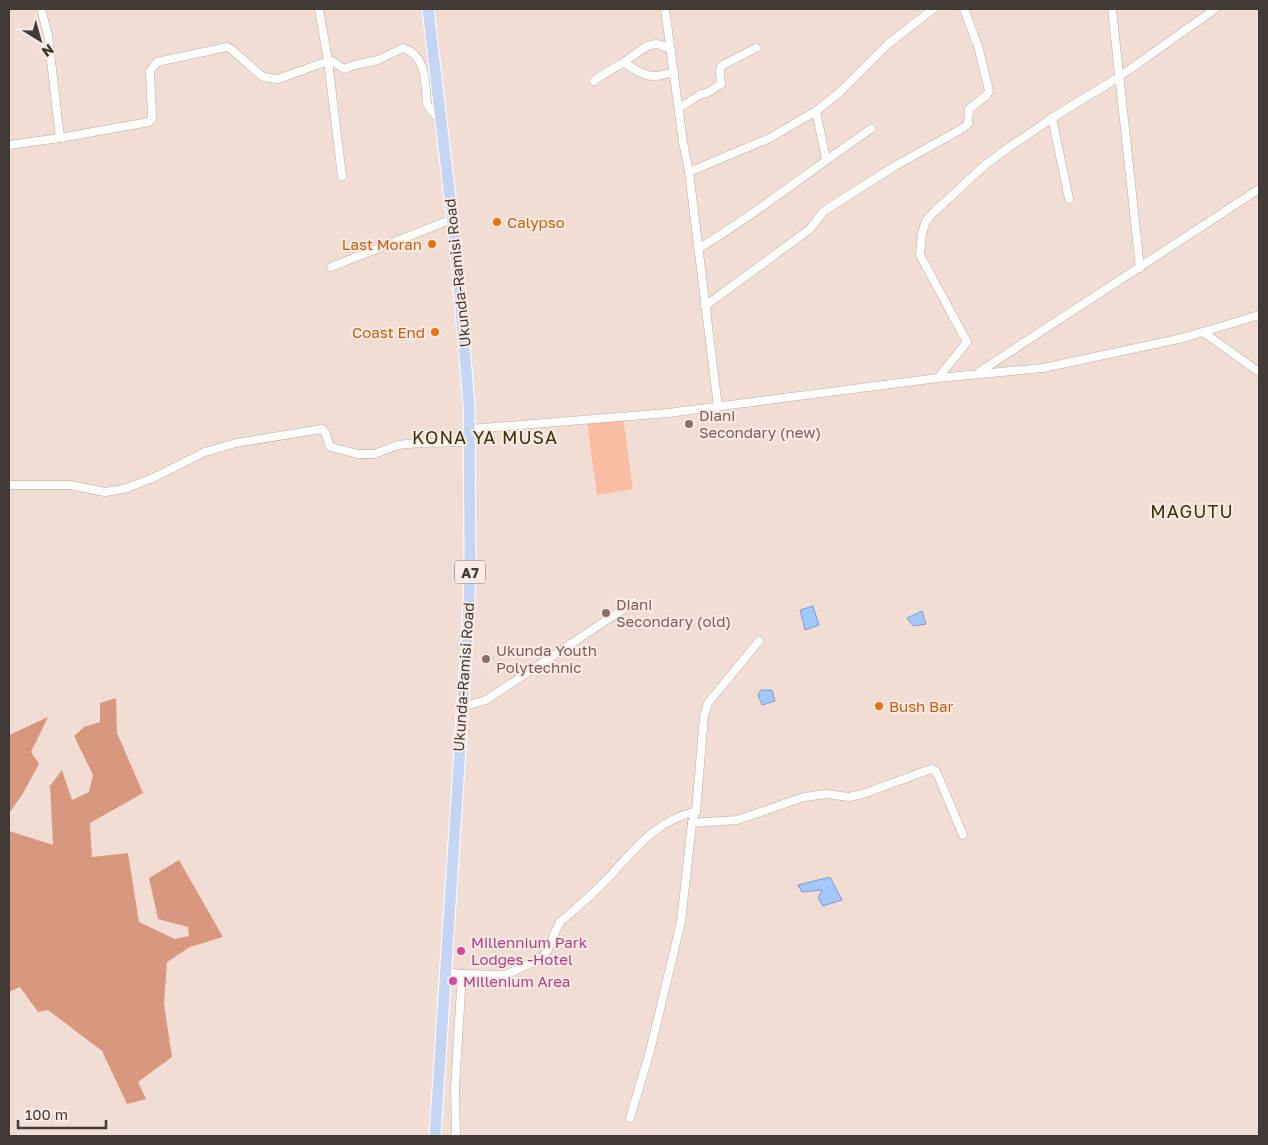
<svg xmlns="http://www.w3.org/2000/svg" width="1268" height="1145" font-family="'Golos Text',sans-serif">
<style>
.green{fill:#f9bda4}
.forest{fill:#d9987d}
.water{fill:#a2c8ff;stroke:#859dc3}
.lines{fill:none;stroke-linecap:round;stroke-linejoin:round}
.minor-casing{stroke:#beaaa2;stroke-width:9}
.highway-casing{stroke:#fff;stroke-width:13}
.minor{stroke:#fff;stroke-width:8}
.highway{stroke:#c5d5f4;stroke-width:11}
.food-dot{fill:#e8710a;stroke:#fcebe4;stroke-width:2}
.education-dot{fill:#8d6e63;stroke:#fcebe4;stroke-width:2}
.hotel-dot{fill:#d1479c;stroke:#fcebe4;stroke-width:2}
.labels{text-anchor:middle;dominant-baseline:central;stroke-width:4;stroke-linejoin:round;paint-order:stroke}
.shield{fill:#fcebe4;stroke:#7a6f6b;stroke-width:1}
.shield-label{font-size:14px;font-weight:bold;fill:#423a37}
.food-label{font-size:15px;fill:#c56008;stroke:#fcebe4;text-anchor:start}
.street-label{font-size:15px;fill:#423a37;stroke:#fcebe4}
.education-label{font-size:15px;fill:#785e54;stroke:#fcebe4;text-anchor:start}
.hotel-label{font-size:15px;fill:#b23c85;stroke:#fcebe4;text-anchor:start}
.quarter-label{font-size:18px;letter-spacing:1px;fill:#37360b;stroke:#fcebe4}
</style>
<rect width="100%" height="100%" fill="#f2ddd4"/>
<!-- green -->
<path class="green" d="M623,417L633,489L597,495L587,423Z"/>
<!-- forest -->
<g class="forest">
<path d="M116,698L117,733L143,793L90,823L92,857L128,853L139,922L175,939L189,936L188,927L158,919L149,878L179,860L223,937L190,947L167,962L164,1004L172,1057L138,1082L146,1099L127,1104L102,1051L48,1010L38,1012L20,987L9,992V831L53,845L50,786L62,770L72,800L89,792L93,775L74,736L84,727L100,722V703Z"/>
<path d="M48,717L31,752L39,764L22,795L9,813V735Z"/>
</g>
<!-- water -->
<g class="water">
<path d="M813,606L819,625L805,630L800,610Z"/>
<path d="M922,611L926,624L913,626L907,618Z"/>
<path d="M761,690H772L775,701L762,705L758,695Z"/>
<path d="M830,877L842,900L823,906L818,898L822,890L802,892L798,885Z"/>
</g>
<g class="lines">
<!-- minor casing -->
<g class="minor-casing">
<g id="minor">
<path d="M41,9L48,35L60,138"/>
<path d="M319,9L328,61L342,176"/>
<path d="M665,9L683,142L689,172L718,407"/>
<path d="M1112,9L1140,268"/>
<path d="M624,62C632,68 643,76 654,76C661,76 666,73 674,73"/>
<path d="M594,81C603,74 611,70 621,64C632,58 643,45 656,44C661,44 666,48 671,50"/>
<path d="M679,108L701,94L707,93L721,84L720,72L721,66L756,48"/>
<path d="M816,111L826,159"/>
<path d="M1052,118L1069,199"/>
<path d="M9,145L60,138L149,122L152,118L150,71L157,62L227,47L231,49L263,77L278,79L328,61H332L344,69L355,65L378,60L403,48C427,56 425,82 427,104L430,109L441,121"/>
<path d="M689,172L770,138L816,111L840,92L888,44L933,9"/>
<path d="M698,249C758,213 813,168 871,129"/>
<path d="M331,267L452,219"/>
<path d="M705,306L810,229L824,211L895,166L963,128L968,124L969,109L987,95L989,91L978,46L964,9"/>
<path d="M1203,332L1259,372"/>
<path d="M979,372L1259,189"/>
<path d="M938,378L967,342L920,255L922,233L926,221L933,213L985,165L1008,148L1052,118L1119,77L1215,9"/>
<path d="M470,429L668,413L938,378L1043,368L1183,338L1259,315"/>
<path d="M9,485H70L105,492L124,489L153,478L205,452L236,443L322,429C329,434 326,442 331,447L358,454H374L398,445L418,443L470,442"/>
<path d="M462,707L486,700L634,602"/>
<path d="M692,823L737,820L804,797L826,794L849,797L863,794L931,769L936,771L963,835"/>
<path d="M445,972L462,974L455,1088L456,1136"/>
<path d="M462,974L505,975L540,959C551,951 553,933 560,922C577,908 593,894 608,878C637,847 654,822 696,811"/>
<path d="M630,1118L650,1051L681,922L692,823L696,811L704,716L708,703L759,641"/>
</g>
</g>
<!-- highway casing -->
<g class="highway-casing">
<path id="highway" d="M428,9L456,250L469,405L470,569L468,625L435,1136"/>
</g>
<!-- minor -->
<use href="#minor" class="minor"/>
<!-- highway -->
<use href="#highway" class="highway"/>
</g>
<!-- markers -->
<g class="food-dot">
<circle cx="497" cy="222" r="5"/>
<circle cx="432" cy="244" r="5"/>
<circle cx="435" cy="332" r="5"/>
<circle cx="879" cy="706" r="5"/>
</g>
<g class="education-dot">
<circle cx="689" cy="424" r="5"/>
<circle cx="606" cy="613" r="5"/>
<circle cx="486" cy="659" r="5"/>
</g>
<g class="hotel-dot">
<circle cx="461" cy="951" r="5"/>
<circle cx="453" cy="981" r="5"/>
</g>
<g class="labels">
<!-- shield labels -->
<rect class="shield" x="455" y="560.5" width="30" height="23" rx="4"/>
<g class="shield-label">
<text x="470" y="572">A7</text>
</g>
<!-- food labels -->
<g class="food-label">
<text x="507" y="222">Calypso</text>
<text x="422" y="244" text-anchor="end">Last Moran</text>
<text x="425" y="332" text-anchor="end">Coast End</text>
<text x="889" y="706">Bush Bar</text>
</g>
<!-- street labels -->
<g class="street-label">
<text transform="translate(457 273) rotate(-96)">Ukunda-Ramisi Road</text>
<text transform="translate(463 677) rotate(-86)">Ukunda-Ramisi Road</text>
</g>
<!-- education labels -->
<g class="education-label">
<text x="699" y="415">Diani<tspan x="699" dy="17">Secondary (new)</tspan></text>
<text x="616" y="604">Diani<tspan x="616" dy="17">Secondary (old)</tspan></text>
<text x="496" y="650">Ukunda Youth<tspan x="496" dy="17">Polytechnic</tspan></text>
</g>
<!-- hotel labels -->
<g class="hotel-label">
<text x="471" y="942">Millennium Park<tspan x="471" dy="17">Lodges -Hotel</tspan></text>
<text x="463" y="981">Millenium Area</text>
</g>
<!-- quarter labels -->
<g class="quarter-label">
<text x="485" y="437">KONA YA MUSA</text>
<text x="1192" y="511">MAGUTU</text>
</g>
</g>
<!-- border -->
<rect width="1268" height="1145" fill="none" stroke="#423a37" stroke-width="20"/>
<!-- north arrow -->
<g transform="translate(40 40) rotate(143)" stroke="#fcebe4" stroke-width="4" paint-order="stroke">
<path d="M0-4L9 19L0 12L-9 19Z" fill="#423a37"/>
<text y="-8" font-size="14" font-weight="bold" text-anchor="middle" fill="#423a37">N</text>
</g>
<!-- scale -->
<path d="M18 1120v8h88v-8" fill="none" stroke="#423a37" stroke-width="2.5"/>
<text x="25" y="1120" font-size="15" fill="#423a37" stroke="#fcebe4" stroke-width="4" paint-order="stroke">100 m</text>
</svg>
